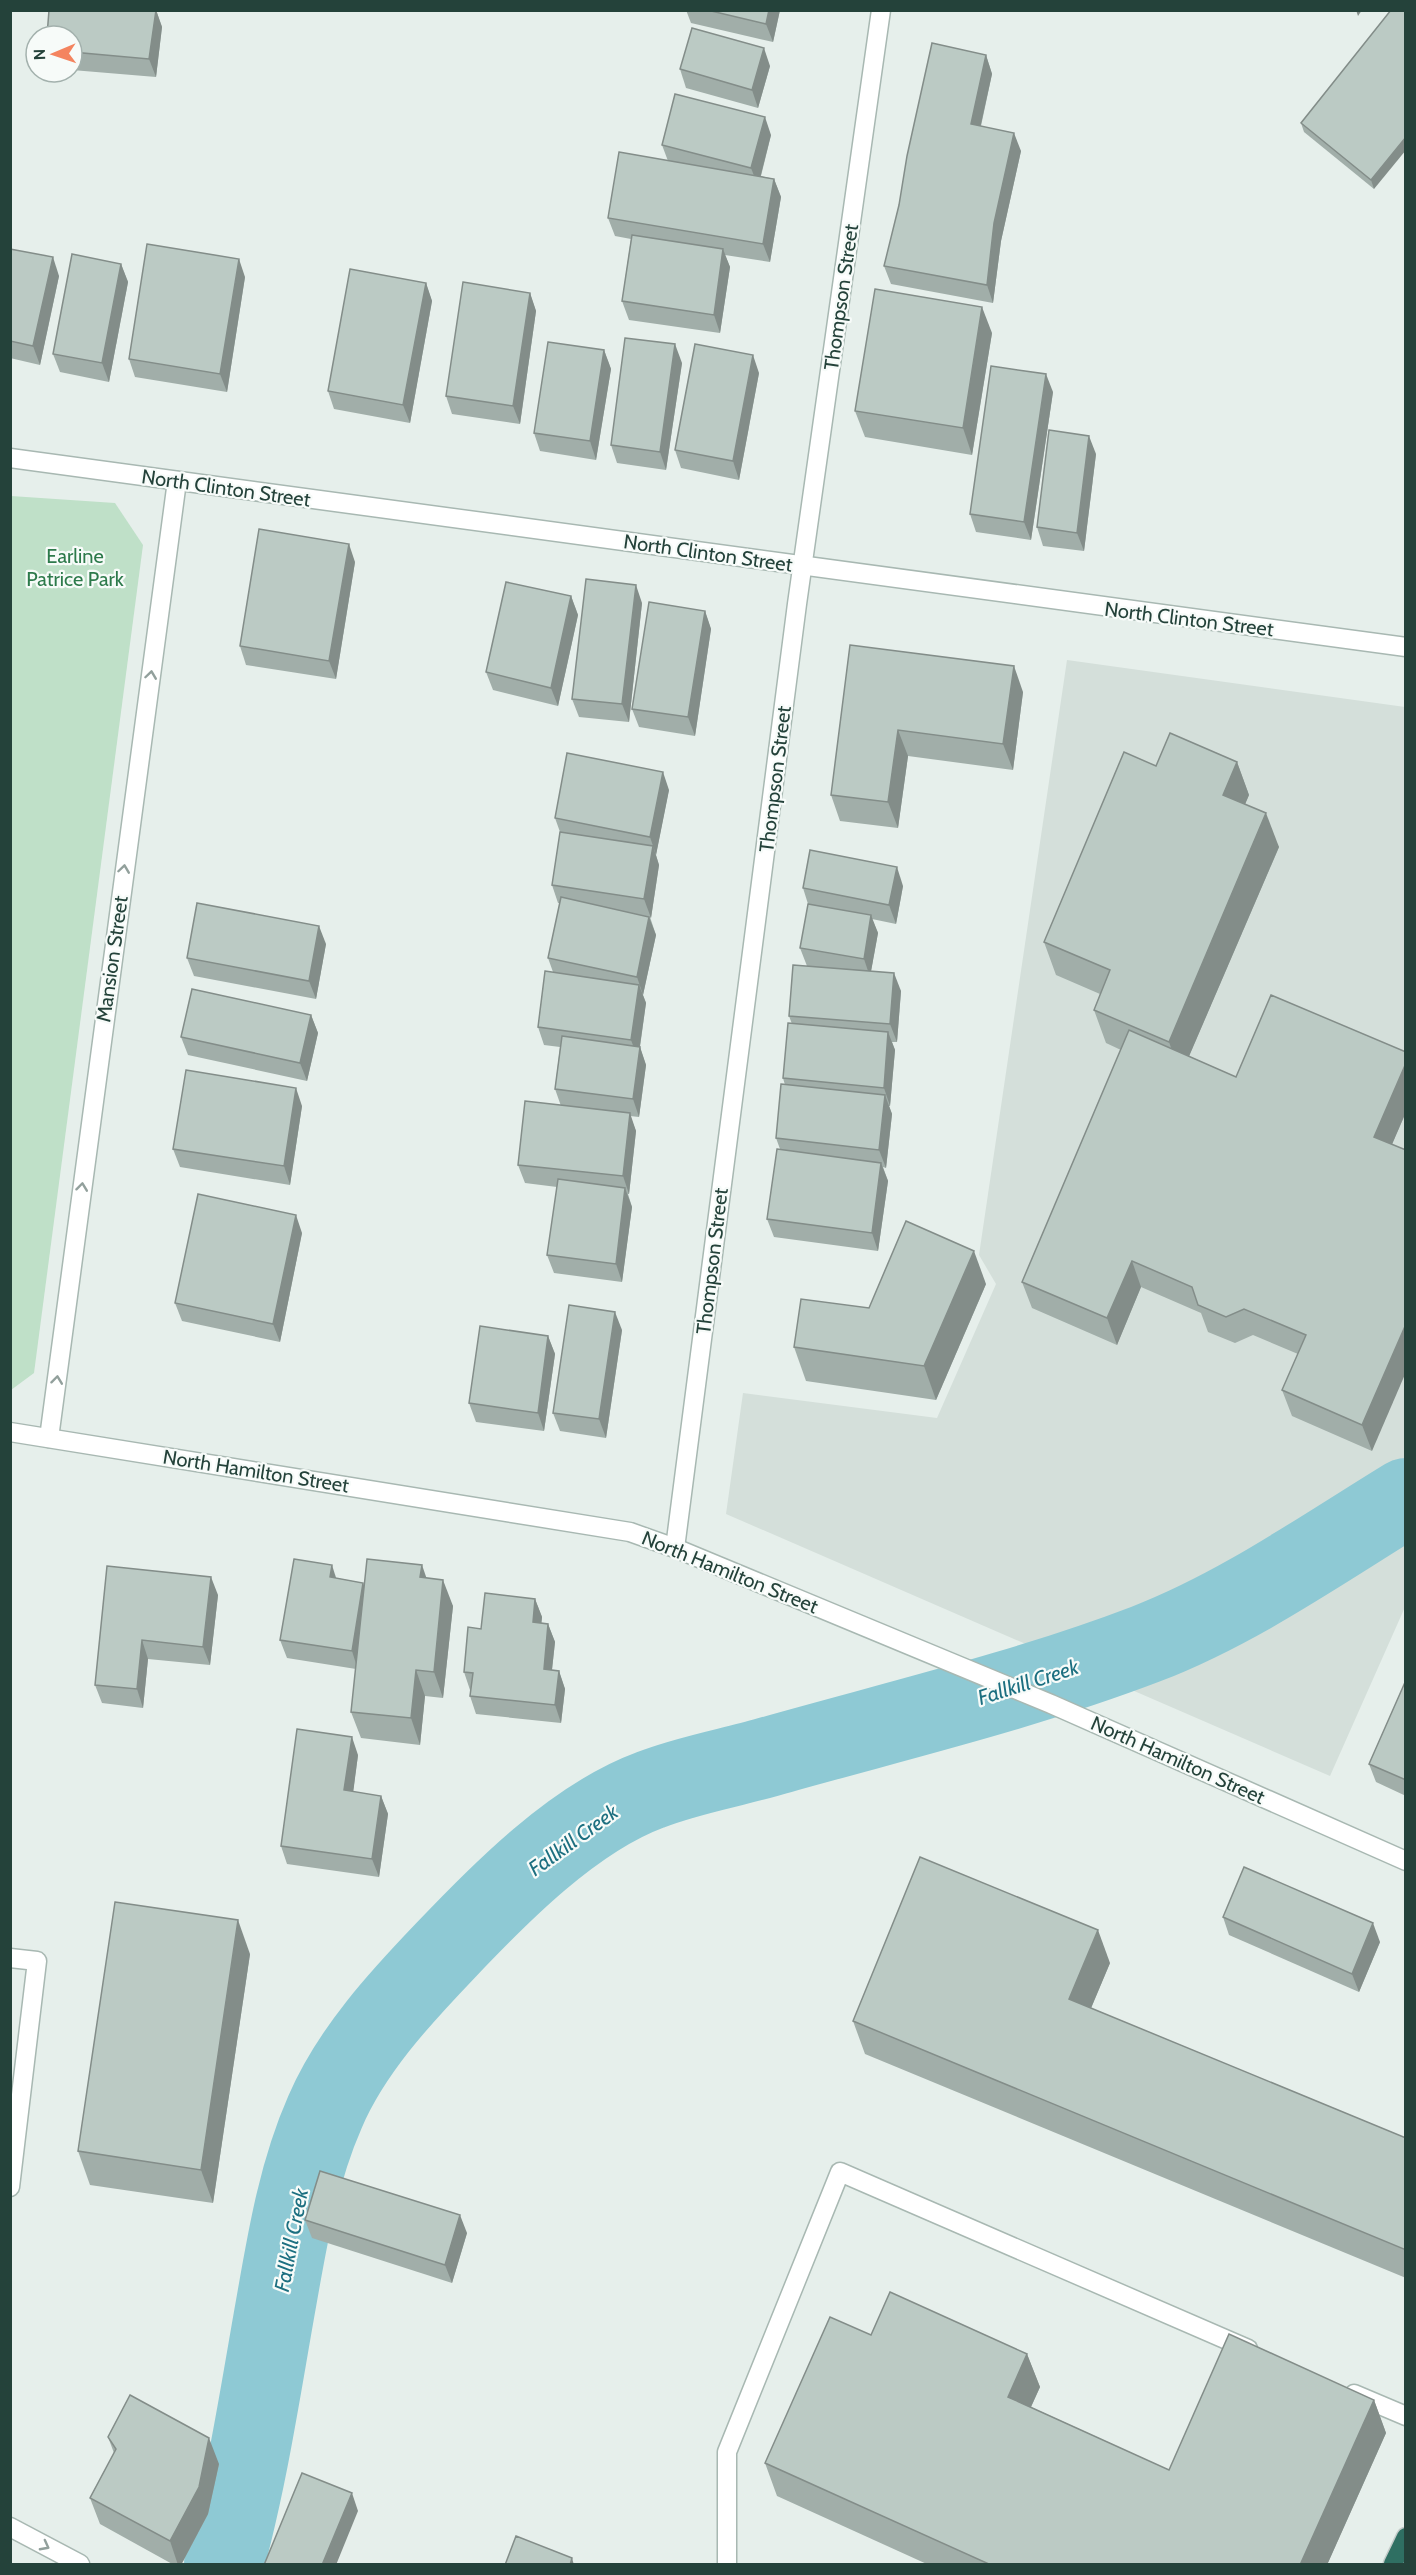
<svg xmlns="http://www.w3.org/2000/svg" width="1416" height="2575" font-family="Cabin,sans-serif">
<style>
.built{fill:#d4dfda}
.green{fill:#bfe0c8}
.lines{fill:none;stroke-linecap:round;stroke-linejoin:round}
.river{stroke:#8ec9d4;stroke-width:80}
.minor-casing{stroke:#a8b8b2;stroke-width:21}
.highway-casing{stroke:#c2cac8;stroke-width:21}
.minor{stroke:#fff;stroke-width:18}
.highway{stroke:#2f6f62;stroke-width:18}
.wall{fill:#a1aea9}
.shaded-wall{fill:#838d89}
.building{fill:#bbcac4;stroke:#838d89;stroke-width:1.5}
.oneway{stroke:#92a09c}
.labels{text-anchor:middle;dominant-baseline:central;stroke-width:4.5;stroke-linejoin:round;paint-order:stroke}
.street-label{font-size:20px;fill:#24423a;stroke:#f7fbf9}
.park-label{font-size:20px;fill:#2d7a4b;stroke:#f7fbf9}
.water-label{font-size:21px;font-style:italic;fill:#1c6f80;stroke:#f7fbf9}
</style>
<rect width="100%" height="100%" fill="#e6efeb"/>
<!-- built -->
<path class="built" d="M1067,660L1405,707V1607L1330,1776L726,1514L743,1393L937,1418L996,1284L979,1255Z"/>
<!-- green -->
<path class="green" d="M11,496L115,503L143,545L34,1373L11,1390Z"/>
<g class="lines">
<!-- river -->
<path class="river" d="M224,2564C248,2477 261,2387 277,2298C288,2235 299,2171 325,2112C351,2051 400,1998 445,1951C500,1893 574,1818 650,1790C688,1775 730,1768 768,1757C895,1721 1023,1691 1146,1644C1239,1608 1321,1550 1406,1498"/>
<!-- minor casing -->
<g class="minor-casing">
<g id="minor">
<path d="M10,458L1406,647"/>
<path d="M10,1432L630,1532L675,1548L1051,1704L1406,1861"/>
<path d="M49,1438L177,481"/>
<path d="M675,1548L797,604L881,10"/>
<path d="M10,1958L37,1961L10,2187"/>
<path d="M1354,2394L1406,2416"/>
<path d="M10,2527L80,2564"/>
<path d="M727,2564V2452L840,2172L1248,2349"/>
</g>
</g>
<!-- highway casing -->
<g class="highway-casing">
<path id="highway" d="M1393,2564L1406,2537"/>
</g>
<!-- minor -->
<use href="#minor" class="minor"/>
<!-- highway -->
<use href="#highway" class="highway"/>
</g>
<!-- wall -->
<g class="wall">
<path d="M49,10H156L162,27L156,77L72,70V36Z"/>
<path d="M686,10H780L773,42L691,23Z"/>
<path d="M1391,10L1374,189L1304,132L1301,123Z"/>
<path d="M986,55L992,74L981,126L1021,151L1001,241L993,303L891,284L884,266Z"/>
<path d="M770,66L758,108L686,88L680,69Z"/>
<path d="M771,135L761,176L774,179L781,197L770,262L725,255L730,267L720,333L629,320L622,301L631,239L615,236L608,218L668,161L662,145Z"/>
<path d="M10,249L59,276L40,365L10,358Z"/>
<path d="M121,264L128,282L109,382L60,372L53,354Z"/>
<path d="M245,277L227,392L135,377L129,359Z"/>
<path d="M426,283L432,301L410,423L334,409L328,391Z"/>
<path d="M530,293L536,311L520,424L452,414L446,396Z"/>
<path d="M992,333L972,455L865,437L855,411Z"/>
<path d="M604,350L611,369L596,460L540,451L534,433Z"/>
<path d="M682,363L666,470L617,463L611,445Z"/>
<path d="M759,373L739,480L681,468L675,450Z"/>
<path d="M1053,392L1031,540L976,532L970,514Z"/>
<path d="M1096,454L1084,551L1043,546L1037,527Z"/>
<path d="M355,562L336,679L246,665L240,646Z"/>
<path d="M571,596L578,615L558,706L493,690L486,672Z"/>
<path d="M642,603L629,722L579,717L572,699Z"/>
<path d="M705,611L711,629L695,736L639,727L632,709Z"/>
<path d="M850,645L1023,692L1013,770L908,756L898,828L840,821L831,795Z"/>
<path d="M1237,762L1249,795L1245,804L1279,847L1189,1056L1236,1077L1406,1052V1112L1392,1144L1372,1451L1292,1416L1282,1390L1298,1354L1253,1335L1235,1343L1208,1332L1201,1313L1141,1287L1117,1345L1032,1308L1022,1282L1121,1050L1106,1043L1094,1010L1100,994L1056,975L1044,942L1156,766Z"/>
<path d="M669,790L656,855L659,865L651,918L650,917L656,935L643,995L646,1003L640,1047L646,1065L639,1117L630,1116L636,1131L629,1194H628L632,1207L622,1282L554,1273L547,1255L557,1187L525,1183L518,1165L561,1106L555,1089L560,1047L544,1045L538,1027L553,972L548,958L560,903H558L552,885L560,832L555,818Z"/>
<path d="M903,886L896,924L872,919L878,933L871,971L901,991L897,1042H892L895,1050L890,1106H889L892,1114L886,1168L883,1167L888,1181L878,1251L774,1237L767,1219L780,1149L776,1138L785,1085L783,1078L792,1024L789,1016L807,966L800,948L808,904L803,888Z"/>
<path d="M326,944L316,999L194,976L187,958Z"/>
<path d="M311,1015L318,1033L307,1081L188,1055L181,1037Z"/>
<path d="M302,1106L290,1185L180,1167L173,1149Z"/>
<path d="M302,1233L280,1342L182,1321L175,1303Z"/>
<path d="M986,1284L936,1400L806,1381L794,1347L869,1308Z"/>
<path d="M622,1330L606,1438L560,1431L553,1413Z"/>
<path d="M548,1336L555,1354L544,1431L476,1422L469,1403Z"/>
<path d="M107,1566L218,1595L210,1665L148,1659L143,1708L102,1703L95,1685Z"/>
<path d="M336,1578L363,1583L364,1586L427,1578L453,1606L443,1698L425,1696L420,1745L361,1738L351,1712L356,1669L287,1658L280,1640Z"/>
<path d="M535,1599L542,1617L541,1623L548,1624L555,1642L552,1670L559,1671L565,1689L561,1723L476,1714L470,1696V1690L464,1672L481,1629Z"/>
<path d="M1406,1680V1796L1376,1782L1369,1764Z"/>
<path d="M358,1755L353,1792L381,1796L388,1814L379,1877L287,1864L281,1846Z"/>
<path d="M1223,1917L1380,1942L1359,1992L1229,1935Z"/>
<path d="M250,1954L213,2203L90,2185L78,2151Z"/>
<path d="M1110,1963L1091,2008L1406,2138V2278L865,2054L853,2021Z"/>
<path d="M305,2220L467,2233L452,2283L312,2238Z"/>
<path d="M871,2335L1027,2354L1040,2387L1031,2407L1169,2470L1374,2400L1386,2433L1327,2565H929L777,2496L765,2463Z"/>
<path d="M108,2437L219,2464L208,2514L181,2565H174L100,2524L90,2498L114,2453Z"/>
</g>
<!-- shaded-wall -->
<g class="shaded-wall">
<path d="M156,10L162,27L156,77L149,59Z"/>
<path d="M769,10H780L773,42L766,24Z"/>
<path d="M1356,10H1362L1358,16Z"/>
<path d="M764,48L770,66L758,108L752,90Z"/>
<path d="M986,55L992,74L977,142L971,124Z"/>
<path d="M765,117L771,135L758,186L751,168Z"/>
<path d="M1014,133L1021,151L1001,241L993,303L987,285L994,223Z"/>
<path d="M1406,137V150L1374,189L1371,180Z"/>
<path d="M774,179L781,197L770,262L763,244Z"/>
<path d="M723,249L730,267L720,333L714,315Z"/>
<path d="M53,257L59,276L40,365L33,346Z"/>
<path d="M239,259L245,277L227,392L220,374Z"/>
<path d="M121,264L128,282L109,382L102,363Z"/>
<path d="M426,283L432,301L410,423L403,405Z"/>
<path d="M530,293L536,311L520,424L513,406Z"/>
<path d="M982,307L992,333L972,455L963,428Z"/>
<path d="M675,344L682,363L666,470L660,452Z"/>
<path d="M604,350L611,369L596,460L590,441Z"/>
<path d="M753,355L759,373L739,480L733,461Z"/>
<path d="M1046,374L1053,392L1031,540L1024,522Z"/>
<path d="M1089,436L1096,454L1084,551L1077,533Z"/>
<path d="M349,544L355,562L336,679L329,661Z"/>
<path d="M636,585L642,603L629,722L622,704Z"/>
<path d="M571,596L578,615L558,706L551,688Z"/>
<path d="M705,611L711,629L695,736L688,717Z"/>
<path d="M1014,666L1023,692L1013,770L1003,744Z"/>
<path d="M898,730L908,756L898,828L888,802Z"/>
<path d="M1237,762L1249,795L1235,828L1223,795Z"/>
<path d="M663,772L669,790L656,855L650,837Z"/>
<path d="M1266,813L1279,847L1181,1075L1169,1042Z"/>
<path d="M653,846L659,865L651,918L644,899Z"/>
<path d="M897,867L903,886L896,924L889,905Z"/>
<path d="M871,915L878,933L870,977L864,959Z"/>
<path d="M649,917L656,935L643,995L637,977Z"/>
<path d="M319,926L326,944L316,999L309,981Z"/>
<path d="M894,973L901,991L897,1042L890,1024Z"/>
<path d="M639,985L646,1003L638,1059L631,1040Z"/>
<path d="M311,1015L318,1033L307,1081L300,1063Z"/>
<path d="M888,1032L895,1050L890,1106L884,1088Z"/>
<path d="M640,1047L646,1065L639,1117L633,1099Z"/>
<path d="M1406,1063V1112L1384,1163L1374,1137Z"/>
<path d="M296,1088L302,1106L290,1185L284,1166Z"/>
<path d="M885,1095L892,1114L886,1168L879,1150Z"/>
<path d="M630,1113L636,1131L629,1194L623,1176Z"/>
<path d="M881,1163L888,1181L878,1251L872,1233Z"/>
<path d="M625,1188L632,1207L622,1282L616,1264Z"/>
<path d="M296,1215L302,1233L280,1342L273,1324Z"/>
<path d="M974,1251L986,1284L936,1400L924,1366Z"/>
<path d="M1132,1261L1141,1287L1117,1345L1107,1318Z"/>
<path d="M615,1312L622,1330L606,1438L599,1419Z"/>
<path d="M1406,1324V1372L1372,1451L1362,1425Z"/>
<path d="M548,1336L555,1354L544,1431L538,1413Z"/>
<path d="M332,1565L338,1584L330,1577Z"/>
<path d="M422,1565L431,1591L420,1577Z"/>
<path d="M211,1577L218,1595L210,1665L203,1647Z"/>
<path d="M443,1580L453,1606L443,1698L434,1672Z"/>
<path d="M363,1583L369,1601L358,1670L352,1651Z"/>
<path d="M535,1599L542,1617L540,1640L533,1622Z"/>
<path d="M548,1624L555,1642L550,1687L544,1669Z"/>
<path d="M142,1640L148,1659L143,1708L137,1689Z"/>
<path d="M416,1670L425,1696L420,1745L411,1718Z"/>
<path d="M559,1671L565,1689L561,1723L555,1705Z"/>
<path d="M352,1737L358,1755L351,1809L344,1790Z"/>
<path d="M381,1796L388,1814L379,1877L372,1859Z"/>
<path d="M238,1920L250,1954L213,2203L201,2170Z"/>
<path d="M1373,1923L1380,1942L1359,1992L1352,1974Z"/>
<path d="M1098,1930L1110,1963L1081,2032L1069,1999Z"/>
<path d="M460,2215L467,2233L452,2283L445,2265Z"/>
<path d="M1027,2354L1040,2387L1020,2431L1008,2397Z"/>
<path d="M1374,2400L1386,2433L1327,2565H1300Z"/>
<path d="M209,2438L219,2464L208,2514L181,2565H178L170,2541Z"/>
<path d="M352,2493L358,2511L336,2565H322Z"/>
<path d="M572,2558L574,2565H570Z"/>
</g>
<!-- building -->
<g class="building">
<path d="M49,10H156L149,59L72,52V36H47Z"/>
<path d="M707,10H769L766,24Z"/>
<path d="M1391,10H1406V137L1371,180L1301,123Z"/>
<path d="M692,28L764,48L752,90L680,69Z"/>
<path d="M932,43L986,55L971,124L1014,133L994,223L987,285L884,266L899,205L907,156Z"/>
<path d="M675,94L765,117L751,168L662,145Z"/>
<path d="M619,152L774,179L763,244L608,218Z"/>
<path d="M632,235L723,249L714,315L622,301Z"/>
<path d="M147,244L239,259L220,374L129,359Z"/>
<path d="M10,249L53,257L33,346L10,341Z"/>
<path d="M72,254L121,264L102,363L53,354Z"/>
<path d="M350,269L426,283L403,405L328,391Z"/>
<path d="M463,282L530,293L513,406L446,396Z"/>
<path d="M875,289L982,307L963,428L855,411Z"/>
<path d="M625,338L675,344L660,452L611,445Z"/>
<path d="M548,342L604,350L590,441L534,433Z"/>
<path d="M695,344L753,355L733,461L675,450Z"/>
<path d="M991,366L1046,374L1024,522L970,514Z"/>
<path d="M1049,430L1089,436L1077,533L1037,527Z"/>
<path d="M259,529L349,544L329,661L240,646Z"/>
<path d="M586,579L636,585L622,704L572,699Z"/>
<path d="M506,582L571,596L551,688L486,672Z"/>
<path d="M649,602L705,611L688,717L632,709Z"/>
<path d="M850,645L1014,666L1003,744L898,730L888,802L831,795Z"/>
<path d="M1170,733L1237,762L1223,795L1266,813L1169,1042L1094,1010L1110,970L1044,942L1124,752L1156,766Z"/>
<path d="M567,753L663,772L650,837L555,818Z"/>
<path d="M560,832L653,846L644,899L552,885Z"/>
<path d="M810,850L897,867L889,905L803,888Z"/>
<path d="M561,897L649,917L637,977L548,958Z"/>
<path d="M197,903L319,926L309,981L187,958Z"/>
<path d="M808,904L871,915L864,959L800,948Z"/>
<path d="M793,965L894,973L890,1024L789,1016Z"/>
<path d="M545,971L639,985L631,1040L538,1027Z"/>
<path d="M192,989L311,1015L300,1063L181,1037Z"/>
<path d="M1271,995L1406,1052V1063L1374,1137L1406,1150V1324L1362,1425L1282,1390L1306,1335L1244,1309L1226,1317L1198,1305L1192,1287L1132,1261L1107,1318L1022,1282L1129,1030L1236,1077Z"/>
<path d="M788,1023L888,1032L884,1088L783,1078Z"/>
<path d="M562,1036L640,1047L633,1099L555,1089Z"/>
<path d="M186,1070L296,1088L284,1166L173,1149Z"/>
<path d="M781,1084L885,1095L879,1150L776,1138Z"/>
<path d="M525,1101L630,1113L623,1176L518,1165Z"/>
<path d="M777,1149L881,1163L872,1233L767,1219Z"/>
<path d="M558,1179L625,1188L616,1264L547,1255Z"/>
<path d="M198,1194L296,1215L273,1324L175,1303Z"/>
<path d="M906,1221L974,1251L924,1366L794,1347L801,1299L869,1308Z"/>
<path d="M569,1305L615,1312L599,1419L553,1413Z"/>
<path d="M480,1326L548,1336L538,1413L469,1403Z"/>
<path d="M294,1559L332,1565L330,1577L363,1583L352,1651L280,1640Z"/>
<path d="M367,1559L422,1565L420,1577L443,1580L434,1672L416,1670L411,1718L351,1712Z"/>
<path d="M107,1566L211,1577L203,1647L142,1640L137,1689L95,1685Z"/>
<path d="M485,1593L535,1599L533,1622L548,1624L544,1669L559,1671L555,1705L470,1696L473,1673L464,1672L468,1627L481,1629Z"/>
<path d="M1406,1680V1780L1369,1764Z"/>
<path d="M297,1729L352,1737L344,1790L381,1796L372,1859L281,1846Z"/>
<path d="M920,1857L1098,1930L1069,1999L1406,2138V2250L853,2021Z"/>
<path d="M1244,1867L1373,1923L1352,1974L1223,1917Z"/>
<path d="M115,1902L238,1920L201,2170L78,2151Z"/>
<path d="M320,2171L460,2215L445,2265L305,2220Z"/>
<path d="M890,2292L1027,2354L1008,2397L1169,2470L1229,2334L1374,2400L1300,2565H991L765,2463L830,2317L871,2335Z"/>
<path d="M130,2395L209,2438L199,2487L170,2541L90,2498L116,2449L108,2437Z"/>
<path d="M302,2473L352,2493L322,2565H264Z"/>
<path d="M516,2536L572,2558L570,2565H505Z"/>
</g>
<!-- one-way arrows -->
<defs><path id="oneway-chevron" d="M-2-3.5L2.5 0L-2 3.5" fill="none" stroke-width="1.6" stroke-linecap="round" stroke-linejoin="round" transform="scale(1.5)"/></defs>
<g class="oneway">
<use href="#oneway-chevron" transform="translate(151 675) rotate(-82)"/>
<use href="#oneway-chevron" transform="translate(124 869) rotate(-82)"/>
<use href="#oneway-chevron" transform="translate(82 1187) rotate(-83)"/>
<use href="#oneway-chevron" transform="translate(57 1380) rotate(-83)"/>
<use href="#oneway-chevron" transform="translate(45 2546) rotate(28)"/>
</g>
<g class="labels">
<!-- street labels -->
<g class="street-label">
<text transform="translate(841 297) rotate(-82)">Thompson Street</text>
<text transform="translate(226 488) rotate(8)">North Clinton Street</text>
<text transform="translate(708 553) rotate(8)">North Clinton Street</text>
<text transform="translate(1189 619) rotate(7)">North Clinton Street</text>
<text transform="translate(775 779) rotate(-83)">Thompson Street</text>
<text transform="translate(112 959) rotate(-82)">Mansion Street</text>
<text transform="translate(712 1261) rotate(-83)">Thompson Street</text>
<text transform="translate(256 1471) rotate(9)">North Hamilton Street</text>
<text transform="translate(730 1572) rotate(22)">North Hamilton Street</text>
<text transform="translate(1178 1760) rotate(24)">North Hamilton Street</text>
</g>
<!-- park labels -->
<g class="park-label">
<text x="75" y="556">Earline<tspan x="75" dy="23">Patrice Park</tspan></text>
</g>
<!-- water labels -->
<g class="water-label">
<text transform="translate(1028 1682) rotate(-18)">Fallkill Creek</text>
<text transform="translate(573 1840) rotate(-36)">Fallkill Creek</text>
<text transform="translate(291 2240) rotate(-79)">Fallkill Creek</text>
</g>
</g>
<!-- border -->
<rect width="1416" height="2575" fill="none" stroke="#24423a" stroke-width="24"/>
<!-- north arrow -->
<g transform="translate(54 54) rotate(268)"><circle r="28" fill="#f7fbf9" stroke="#a3b1ad" stroke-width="1.5"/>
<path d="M0-4.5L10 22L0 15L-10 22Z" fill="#f4845f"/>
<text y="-9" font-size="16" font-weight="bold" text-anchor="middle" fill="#24423a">N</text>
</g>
</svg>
